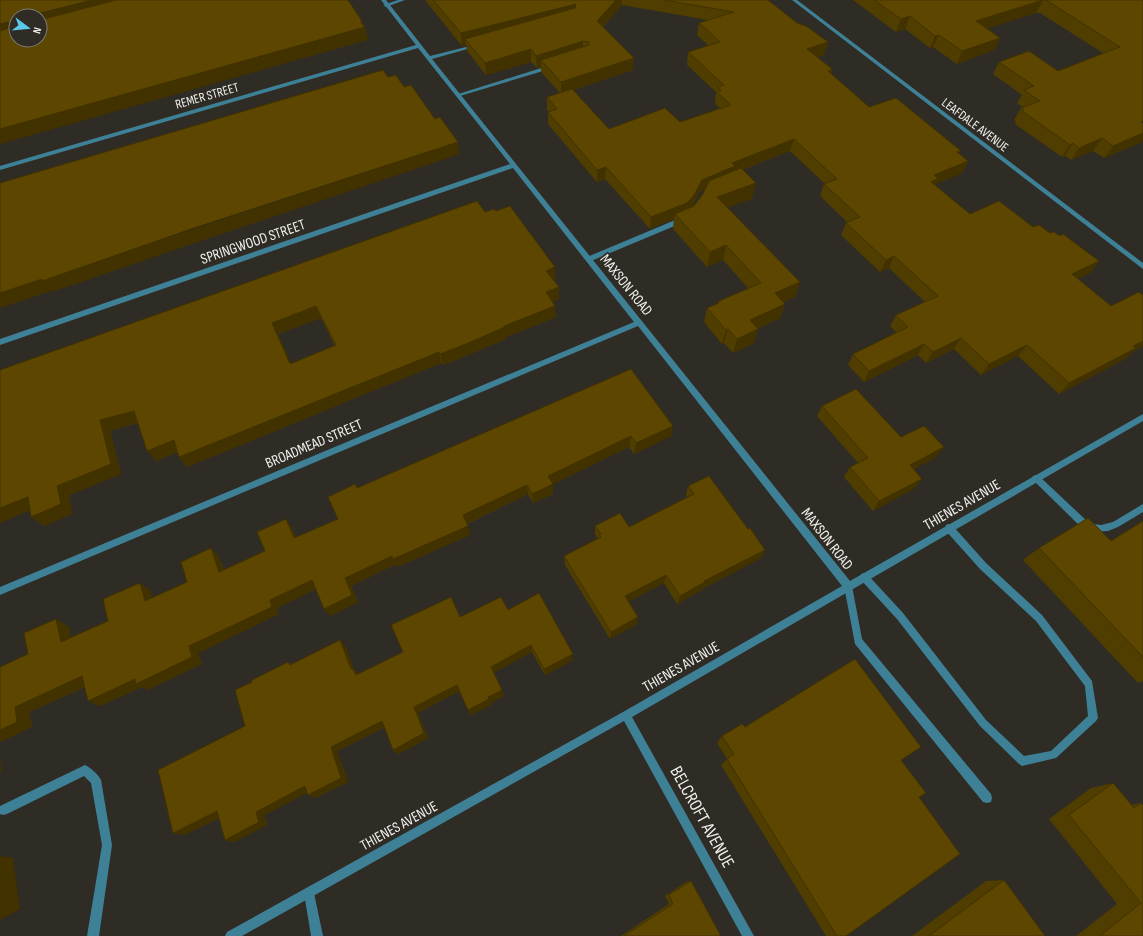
<svg xmlns="http://www.w3.org/2000/svg" width="1143" height="936" font-family="'Sofia Sans Condensed',sans-serif">
<style>
.lines{fill:none;stroke-linecap:round;stroke-linejoin:round}
.lane{fill:#3e8196;fill-rule:evenodd}
.street{fill:#3e8196;fill-rule:evenodd}
.wall{fill:#503d00;fill-rule:evenodd}
.shaded-wall{fill:#413200}
.building{fill:#5d4700;stroke:#413200;fill-rule:evenodd}
.labels{text-anchor:middle;dominant-baseline:central;stroke-width:3.5;stroke-linejoin:round;paint-order:stroke}
.far-street-label{font-size:13px;fill:#f2f0ec;stroke:#2f2c26}
.street-label{font-size:15px;fill:#f2f0ec;stroke:#2f2c26}
.near-street-label{font-size:18px;fill:#f2f0ec;stroke:#2f2c26}
</style>
<rect width="100%" height="100%" fill="#2f2c26"/>
<g class="lines">
<!-- lane -->
<g class="lane">
<path d="M398,0H405L386,7L383,5Z"/>
<path d="M551,65L554,67L553,68L460,96L455,95Z"/>
<path d="M680,218H684L685,220L684,222L591,261H589L586,259L587,257Z"/>
<path d="M1036,475L1039,476L1088,522L1093,524L1101,525L1113,522L1143,504V512L1118,527L1108,531L1093,532L1082,528L1033,480L1032,478L1033,476Z"/>
<path d="M949,524L952,525L986,563L1042,615L1092,681L1098,718L1096,721L1056,758L1022,766L1019,764L980,726L897,619L861,580L860,577L861,574L864,573L867,574L903,613L986,720L1024,756L1051,751L1088,716L1085,686L1036,621L980,569L946,531L945,528L946,525Z"/>
<path d="M848,582L851,583L852,586L862,639L991,794L992,798L991,802L987,803L983,802L855,644L844,586L845,583Z"/>
<path d="M85,765C91,768 98,774 101,780L112,845L99,936H87L102,845L91,783L84,776L7,814L3,815L0,814V806Z"/>
<path d="M309,888L313,889L314,893L323,936H311L304,893L305,889Z"/>
</g>
<!-- street -->
<g class="street">
<path d="M381,0H386L430,56L478,44V46L432,59L850,581L1143,414V421L632,717L754,936H742L624,721L242,936H225L227,932L623,712L842,586L638,326L0,595V587L634,322L513,168L0,345V339L510,164L418,48L0,170V166L416,45Z"/>
<path d="M792,0H797L1143,263V269Z"/>
</g>
</g>
<!-- wall -->
<g class="wall">
<path d="M425,0H768L797,23L828,42L824,55L817,57L832,69L831,74L869,107L959,153L968,161L962,173L936,184L935,185L970,214L1033,227L1050,233L1060,236L1099,261L1090,273L1077,279L1111,306L1143,295V346L1132,352L1125,359L1059,394L1018,356L981,375L954,349L926,363L918,355L864,382L848,365L853,354L897,333L890,326L896,315L925,302L889,268L880,272L841,235L846,223L847,222L820,196L824,183L790,151L742,170L752,199L727,207L800,282L795,297L783,302L785,304L780,318L757,329H758L754,343L733,353L724,343L722,344L704,322L707,308L717,304V302L748,288L723,260L707,267L673,229L674,219L650,229L605,179L597,182L548,124V112H549L547,110V97L560,93L541,72V67L537,68L531,62L486,75L467,51L466,45L462,46ZM622,5L708,20L699,23L697,35L709,46L688,52L687,65L716,92L715,104L720,108L680,122L609,129L573,90L633,70L603,27ZM705,189L703,194L694,206L692,207L699,192Z"/>
<path d="M853,0H1143L1142,142L1104,158L1093,151L1071,160L1065,156L1062,157L1015,124L1016,122L1014,120L1021,108L1023,107L1017,103L1022,95L993,74L999,62L1058,71L1103,53L1040,13H1036L987,28L1000,38L994,50L957,64L933,47L930,48L905,29L896,32Z"/>
<path d="M485,212L556,279L553,280L559,287V299L552,302L556,317L506,337V339L468,355L443,365L441,363L187,467L179,457L177,452L156,461L138,423L110,431L121,474L69,495L72,514L44,526L0,370ZM321,318L335,346L291,364L278,334Z"/>
<path d="M631,369L671,436L634,454L629,447L553,484V494L533,503L528,494L467,524L470,535L397,567L396,564L351,586L358,602L330,616L316,589L277,608L279,614L198,653L202,664L147,690L142,687L100,706L88,701L85,687L29,712L32,727L0,742L28,654L69,627L71,638L108,621L150,590L152,598L187,582L211,548L219,557L224,570L265,551L292,528L296,537L338,519L357,488Z"/>
<path d="M822,406L901,437L936,457L914,469L915,488L873,511L844,477L850,467L858,463L817,416Z"/>
<path d="M688,486L748,529L765,550L761,558L702,589V590L677,604L664,583L629,601L637,624L610,639L565,565L564,556L598,539L595,534V526L629,527L687,497L686,495Z"/>
<path d="M1143,521V681L1138,683L1023,560L1039,548L1111,541Z"/>
<path d="M508,610L573,654V660L545,675L532,652L493,673L502,690L504,696L491,703V705L470,715L459,691L418,713L428,738L398,754L393,750L385,727L337,751L348,782L315,798L308,795L307,793L264,815L267,825L234,842L225,840L219,818L184,835L173,833L288,662L291,664L346,647L354,670L358,674L403,652L460,617Z"/>
<path d="M745,727L901,760L919,797L846,936H826L721,765L727,759L717,743L722,736Z"/>
<path d="M1113,783L1131,805L1141,803L1143,936H1076L1117,904L1049,819L1091,788Z"/>
<path d="M1004,880L1045,936H912L986,881Z"/>
<path d="M691,881L721,936H621L669,904L665,896L686,882Z"/>
</g>
<!-- shaded-wall -->
<g class="shaded-wall">
<path d="M93,0H150L40,27V16H32V15Z"/>
<path d="M616,0H622V5L597,33V21Z"/>
<path d="M1043,0L1036,13L971,34L976,21Z"/>
<path d="M576,4V16L465,39L466,45L462,46L461,33Z"/>
<path d="M910,16L905,29L896,32L901,19Z"/>
<path d="M360,21H362L364,27H365L368,40L0,144V129Z"/>
<path d="M8,22L16,35L0,38V24Z"/>
<path d="M939,35L933,47L930,48L935,36Z"/>
<path d="M1000,38L994,50L957,64L962,51Z"/>
<path d="M583,41V54L541,60V67L537,68L536,56Z"/>
<path d="M828,42L824,55L803,62L807,49Z"/>
<path d="M531,49V62L486,75L485,63Z"/>
<path d="M634,58L633,70L561,94V82Z"/>
<path d="M832,69L829,82L828,71Z"/>
<path d="M1143,133V141L1142,142L1104,158L1113,146Z"/>
<path d="M1102,138L1093,151L1071,160L1079,148Z"/>
<path d="M794,139L790,151L733,173L732,178L699,192L692,207L675,214L674,219L650,229L651,217L702,180L732,163Z"/>
<path d="M458,142L460,154L201,241L52,292L51,291L0,308V293Z"/>
<path d="M1073,143L1065,156L1062,157L1070,145Z"/>
<path d="M968,161L962,173L936,184L932,191L925,194L934,175Z"/>
<path d="M606,167L605,179L597,182V170Z"/>
<path d="M756,183L752,199L714,212L717,197Z"/>
<path d="M726,245L723,260L707,267L710,252Z"/>
<path d="M894,256L889,268L880,272L886,260Z"/>
<path d="M1099,261L1090,273L1063,286L1072,274Z"/>
<path d="M555,267L556,279L547,282L546,271Z"/>
<path d="M800,282L795,297L770,308L775,293Z"/>
<path d="M559,287V299L546,304V292Z"/>
<path d="M785,304L780,318L746,334L750,320Z"/>
<path d="M316,306L321,318L278,334L296,375L290,364L272,323Z"/>
<path d="M555,306L556,317L506,337V339L443,365L440,354L504,326Z"/>
<path d="M728,329L724,343L722,344L726,330Z"/>
<path d="M758,329L754,343L733,353L737,339Z"/>
<path d="M961,338L954,349L926,363L933,352Z"/>
<path d="M1143,341V346L1132,352L1125,359L1059,394L1069,383Z"/>
<path d="M924,344L918,355L864,382L869,371Z"/>
<path d="M1027,345L1018,356L981,375L989,364Z"/>
<path d="M439,352L441,363L187,467L179,457Z"/>
<path d="M134,411L143,421L110,431L121,474L69,495L72,514L44,526L31,517L57,486L100,420Z"/>
<path d="M673,426L671,436L634,454L636,443Z"/>
<path d="M631,436L629,447L549,486L548,476Z"/>
<path d="M174,440L182,450L156,461L147,451Z"/>
<path d="M944,447L936,457L903,475L910,465Z"/>
<path d="M922,479L915,488L873,511L879,501Z"/>
<path d="M553,484V494L533,503L532,494Z"/>
<path d="M527,485L528,494L465,524L463,515Z"/>
<path d="M28,497L40,506L0,523V508Z"/>
<path d="M286,519L292,528L300,547L294,538Z"/>
<path d="M468,526L470,535L397,567L396,564L351,586L358,602L330,616L324,609L345,578L392,556Z"/>
<path d="M211,548L219,557L227,581L219,572Z"/>
<path d="M765,550L761,558L702,589V590L677,604L680,596L704,581Z"/>
<path d="M666,575L664,583L624,604L625,596Z"/>
<path d="M312,580L318,588L277,608L279,614L198,653L202,664L147,690L142,687L100,706L88,701L135,679L189,646L270,600Z"/>
<path d="M140,583L150,590L155,608L145,601Z"/>
<path d="M638,617L637,624L610,639L611,632Z"/>
<path d="M56,619L69,627L73,649L61,642Z"/>
<path d="M340,640L346,647L354,670L359,675L361,682L351,669Z"/>
<path d="M531,645L532,652L493,673L491,667Z"/>
<path d="M573,654V660L545,675L544,669Z"/>
<path d="M82,676L95,682L29,712L32,727L0,742V730L15,707Z"/>
<path d="M457,685L459,691L418,713L428,738L398,754L393,750L414,707Z"/>
<path d="M502,690L504,696L491,703V705L470,715L468,710L488,697Z"/>
<path d="M382,721L387,726L337,751L348,782L315,798L308,795L331,747Z"/>
<path d="M0,758L2,771L0,772Z"/>
<path d="M305,786L313,790L264,815L267,825L234,842L225,840L256,812Z"/>
<path d="M217,811L227,814L184,835L173,833Z"/>
<path d="M0,856L13,858L20,909L0,920Z"/>
</g>
<!-- building -->
<g class="building">
<path d="M0,0H93L32,15V16H16V40H40V20L116,0H348L362,21H360L365,27L0,129V31L9,28L10,23L8,22L0,24Z"/>
<path d="M433,0H616L597,21L634,58L561,82L541,60L589,45V42L583,41L536,56L531,49L485,63L465,39L575,8L576,4L461,33Z"/>
<path d="M664,0H768L797,23L806,26L828,42L807,49L832,69L828,71L869,107L896,98L961,151L957,152L968,161L934,175L938,178L931,182L970,214L999,201L1033,227L1039,225L1050,233L1054,232L1060,236L1063,234L1099,261L1072,274L1111,306L1139,292L1143,295V341L1133,346L1136,348L1069,383L1027,345L989,364L961,338L933,352L924,344L869,371L853,354L908,327L896,315L938,296L894,256L886,260L846,223L860,217L824,184L837,179L794,139L732,163L735,166L702,180L694,195L687,203L651,217L606,167L597,170L548,112L557,109L547,97L572,89L609,129L665,108L680,122L731,105L717,92L721,90L717,87L724,85L688,52L720,42L699,23L734,12Z"/>
<path d="M874,0H1143V121L1141,122L1143,124V133L1113,146L1102,138L1079,148L1073,143L1070,145L1022,111L1024,110L1021,108L1040,101L1024,90L1034,86L999,62L1029,51L1058,71L1120,47L1046,0H1043L976,21L1000,38L962,51L939,35L935,36L910,16L901,19Z"/>
<path d="M383,70L388,77L396,75L404,87L411,85L435,119L440,117L458,142L194,228L42,281V279L0,293V183Z"/>
<path d="M741,168L756,183L717,197L800,282L775,293L785,304L750,320L758,329L737,339L728,329L726,330L707,308L719,303L717,302L761,283L726,245L710,252L675,214L694,206L703,194L709,181Z"/>
<path d="M477,201L485,212L494,209L496,211L510,206L555,267L546,271L559,287L546,292L555,306L504,326L505,327L466,344L440,354L439,352L179,457L174,440L147,451L134,411L100,420L111,464L57,486L61,504L31,517L28,497L0,508V370ZM316,306L336,345L290,364L272,323Z"/>
<path d="M631,369L673,426L636,443L631,436L548,476L553,484L532,494L527,485L463,515L468,526L393,559L392,556L345,578L352,595L324,609L312,580L270,600L272,607L189,646L192,657L136,684L135,679L88,701L82,676L15,707L17,722L0,730V667L28,654L24,633L56,619L61,642L108,621L103,599L140,583L145,601L187,582L181,562L211,548L219,572L265,551L257,532L286,519L294,538L338,519L328,497L355,484L357,488Z"/>
<path d="M856,389L901,437L924,426L944,447L910,465L922,479L879,501L850,467L868,458L822,406Z"/>
<path d="M709,476L748,529L750,528L765,550L704,581L705,582L680,596L666,575L625,596L638,617L611,632L564,556L601,537L599,535L601,534L595,526L620,513L629,527L694,494L688,486Z"/>
<path d="M1088,518L1111,541L1143,521V657L1039,548Z"/>
<path d="M539,593L573,654L544,669L531,645L491,667L502,690L488,697L489,699L468,710L457,685L414,707L424,733L393,750L382,721L331,747L341,778L308,795L305,786L256,812L259,822L225,840L217,811L173,833L158,770L245,726L235,690L252,682V680L288,662L290,665L340,640L351,669H353L356,675L403,652L391,625L451,597L460,617L501,597L508,610Z"/>
<path d="M855,659L921,747L901,760L926,793L919,797L960,854L846,936H837L727,759L734,754L722,736L742,724L745,727Z"/>
<path d="M1113,783L1134,808L1141,803L1143,805V936H1100L1141,903L1069,815Z"/>
<path d="M1004,880L1045,936H929Z"/>
<path d="M691,881L721,936H624L673,904L669,895Z"/>
</g>
<g class="labels">
<!-- far-street labels -->
<g class="far-street-label">
<text transform="translate(207 96) rotate(-16)">REMER STREET</text>
<text transform="translate(975 125) rotate(37)">LEAFDALE AVENUE</text>
</g>
<!-- street labels -->
<g class="street-label">
<text transform="translate(253 242) rotate(-19)">SPRINGWOOD STREET</text>
<text transform="translate(626 285) rotate(51)">MAXSON ROAD</text>
<text transform="translate(314 444) rotate(-23)">BROADMEAD STREET</text>
<text transform="translate(962 505) rotate(-30)">THIENES AVENUE</text>
<text transform="translate(827 539) rotate(52)">MAXSON ROAD</text>
<text transform="translate(681 667) rotate(-30)">THIENES AVENUE</text>
<text transform="translate(399 826) rotate(-29)">THIENES AVENUE</text>
</g>
<!-- near-street labels -->
<g class="near-street-label">
<text transform="translate(702 817) rotate(61)">BELCROFT AVENUE</text>
</g>
</g>
<!-- north arrow -->
<g transform="translate(28 28) rotate(106)"><circle r="19" fill="#2f2c26" stroke="#7d7a75"/>
<path d="M0-3L7 15L0 10L-7 15Z" fill="#5cc7e8"/>
<text y="-6" font-size="11" font-weight="bold" text-anchor="middle" fill="#f2f0ec">N</text>
</g>
</svg>
